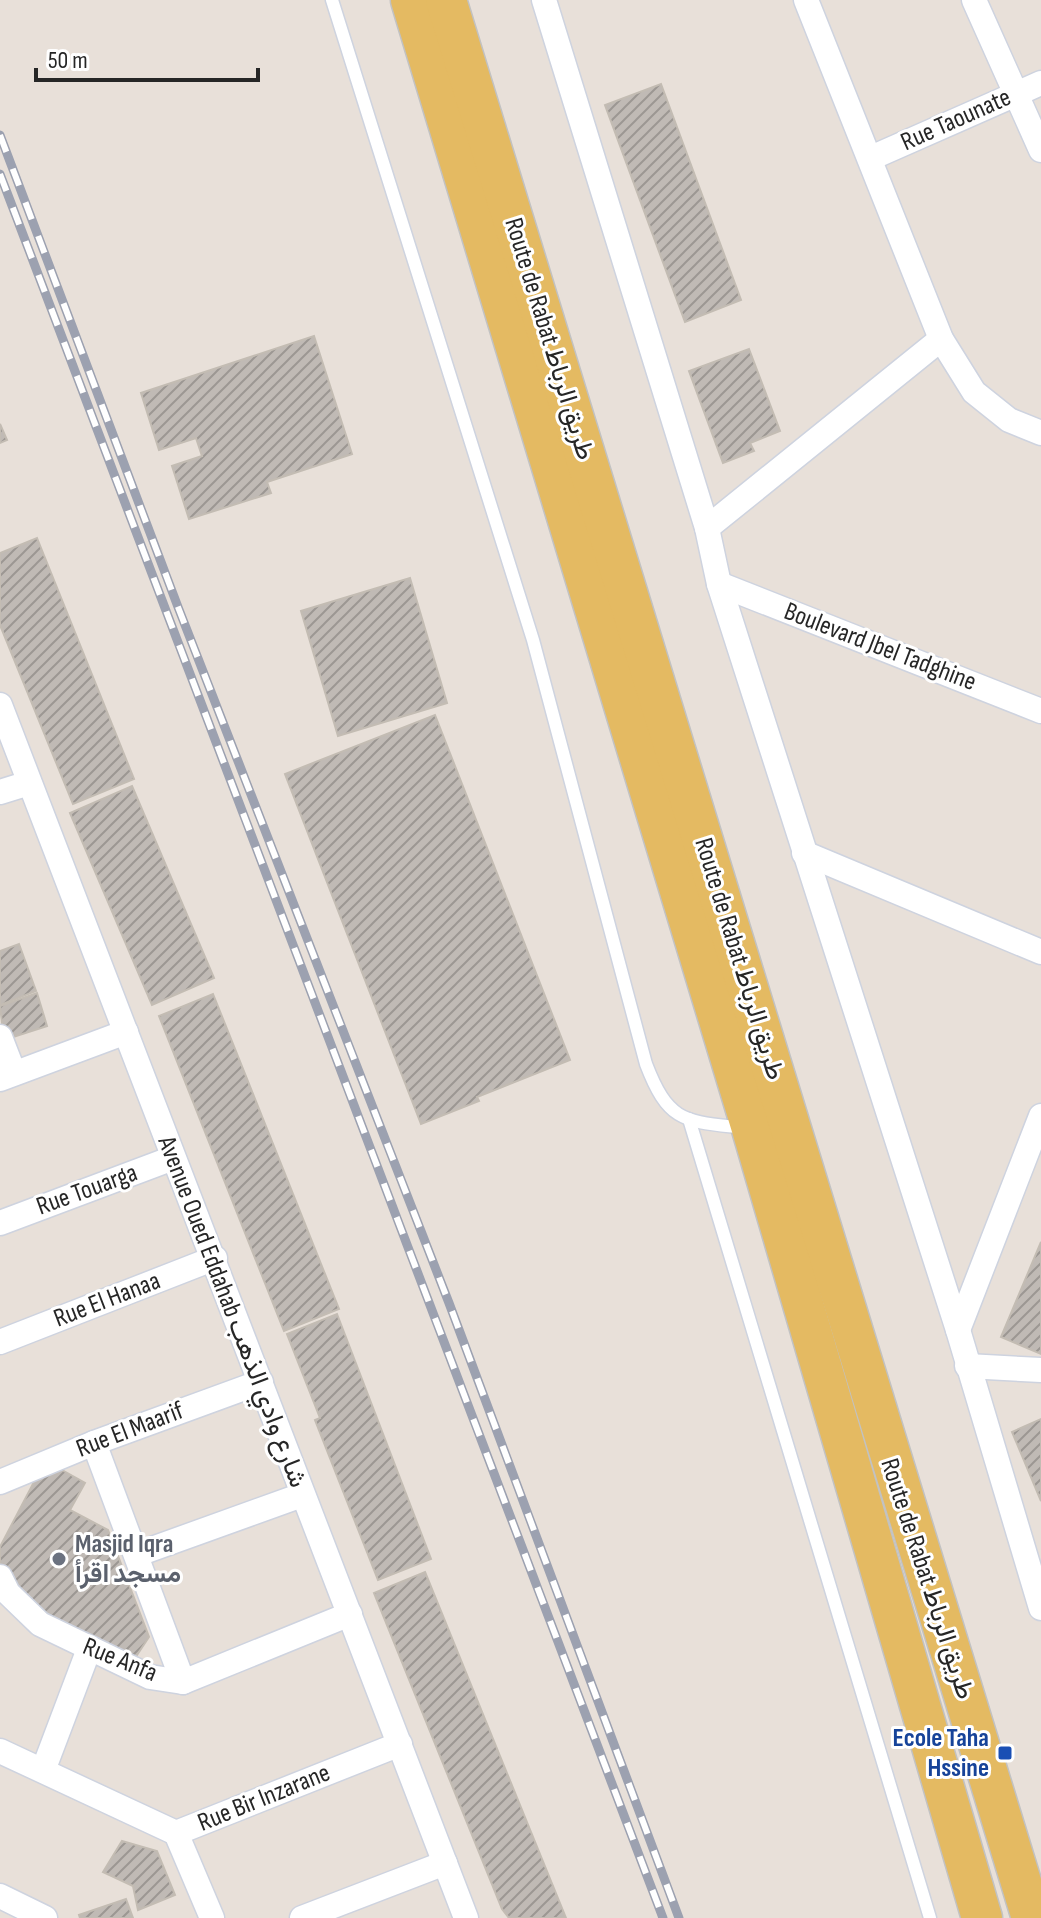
<svg xmlns="http://www.w3.org/2000/svg" width="1041" height="1918" font-family="'Sofia Sans Condensed',Vazirmatn,sans-serif">
<style>
.building{fill:url(#building-hatch);stroke:#c3bcb3;stroke-width:2}
.lines{fill:none;stroke-linecap:round;stroke-linejoin:round}
.service-casing{stroke:#ced3df;stroke-width:15}
.minor-casing{stroke:#ced3df;stroke-width:27}
.primary-casing{stroke:#c2c2c2;stroke-width:43}
.service{stroke:#fff;stroke-width:12}
.minor{stroke:#fff;stroke-width:24}
.primary{stroke:#e4ba62;stroke-width:40}
.rail-casing{stroke:#9ca1b0;stroke-width:9}
.rail{stroke:#fff;stroke-width:6;stroke-dasharray:18;stroke-linecap:butt}
.worship-dot{fill:#6b7280;stroke:#fff;stroke-width:3}
.transit-dot{fill:#1a4fb4;stroke:#fff;stroke-width:3}
.labels{text-anchor:middle;dominant-baseline:central;stroke-width:6;stroke-linejoin:round;paint-order:stroke}
.street-label{font-size:26px;fill:#262626;stroke:#fff}
.worship-label{font-size:26px;font-weight:bold;fill:#5b616d;stroke:#fff;text-anchor:start}
.transit-label{font-size:26px;font-weight:bold;fill:#164399;stroke:#fff;text-anchor:end}
</style>
<defs>
<pattern id="building-hatch" width="6" height="6" patternUnits="userSpaceOnUse" patternTransform="scale(2)"><rect width="6" height="6" fill="#c0bab5"/><path d="M-1 1l2-2M0 6l6-6M5 7l2-2" fill="none" stroke="#9c9793"/></pattern>
</defs>
<rect width="100%" height="100%" fill="#e8e0d9"/>
<!-- building -->
<g class="building">
<path d="M661,84L741,300L685,322L605,105Z"/>
<path d="M314,336L352,454L267,482L271,493L189,519L172,466L202,456L196,438L159,450L141,393Z"/>
<path d="M749,349L780,431L750,443L754,451L723,463L689,371Z"/>
<path d="M0,424L7,440L0,443Z"/>
<path d="M37,538L134,779L73,804L0,625V553Z"/>
<path d="M410,578L447,703L338,736L301,611Z"/>
<path d="M435,715L570,1060L477,1097L479,1101L421,1124L285,774Z"/>
<path d="M132,786L214,978L152,1005L70,813Z"/>
<path d="M19,944L36,991L0,1005V951Z"/>
<path d="M37,993L47,1026L4,1040L0,1006Z"/>
<path d="M213,994L339,1309L284,1331L159,1016Z"/>
<path d="M1041,1242V1354L1001,1337Z"/>
<path d="M337,1314L431,1559L378,1580L315,1420L320,1418L287,1334Z"/>
<path d="M1041,1419V1501L1012,1432Z"/>
<path d="M62,1470L85,1483L70,1510L108,1530L149,1637L135,1658L39,1622L0,1571V1547L35,1480Z"/>
<path d="M425,1572L566,1918H509L502,1909L374,1593Z"/>
<path d="M122,1841L157,1851L175,1895L138,1910L133,1886L103,1872Z"/>
<path d="M126,1899L133,1918H80L79,1915Z"/>
</g>
<g class="lines">
<!-- service casing -->
<g class="service-casing">
<g id="service">
<path d="M332,0L533,640L646,1064C669,1124 685,1121 745,1128"/>
<path d="M689,1119L930,1918"/>
</g>
</g>
<!-- minor casing -->
<g class="minor-casing">
<g id="minor">
<path d="M544,0L707,528L719,584L958,1330L1041,1608"/>
<path d="M806,0L941,339L974,392L1009,420L1041,433"/>
<path d="M974,0L1041,150"/>
<path d="M871,158L1041,83"/>
<path d="M707,528L941,339"/>
<path d="M719,584L1041,711"/>
<path d="M0,705L466,1918"/>
<path d="M0,792L29,783"/>
<path d="M804,853L1041,952"/>
<path d="M0,1037L14,1073"/>
<path d="M0,1079L126,1032"/>
<path d="M0,1223L173,1158"/>
<path d="M958,1330L1041,1116"/>
<path d="M0,1342L215,1258"/>
<path d="M967,1366L1041,1370"/>
<path d="M94,1443L183,1682"/>
<path d="M0,1482L94,1443L261,1382"/>
<path d="M138,1554L302,1495"/>
<path d="M0,1577L8,1593L40,1624L150,1677L183,1682L350,1614"/>
<path d="M0,1751L176,1833L400,1744"/>
<path d="M44,1768L89,1649"/>
<path d="M176,1833L212,1918"/>
<path d="M0,1896L45,1918"/>
<path d="M302,1918L445,1863"/>
</g>
</g>
<!-- primary casing -->
<g class="primary-casing">
<g id="primary">
<path d="M411,0L752,1129L982,1918"/>
<path d="M446,0L1032,1918"/>
</g>
</g>
<!-- service -->
<use href="#service" class="service"/>
<!-- minor -->
<use href="#minor" class="minor"/>
<!-- primary -->
<use href="#primary" class="primary"/>
<!-- rail casing -->
<g class="rail-casing">
<g id="rail">
<path d="M0,135L178,607L449,1303L679,1918"/>
<path d="M0,174L663,1918"/>
</g>
</g>
<!-- rail -->
<use href="#rail" class="rail"/>
</g>
<!-- markers -->
<circle class="worship-dot" cx="59" cy="1559" r="8"/>
<rect class="transit-dot" x="997" y="1745" width="16" height="16" rx="4"/>
<g class="labels">
<!-- street labels -->
<g class="street-label">
<text transform="translate(956 120) rotate(-24)">Rue Taounate</text>
<text transform="translate(549 339) rotate(73)">Route de Rabat طريق الرباط</text>
<text transform="translate(880 647) rotate(21)">Boulevard Jbel Tadghine</text>
<text transform="translate(739 959) rotate(73)">Route de Rabat طريق الرباط</text>
<text transform="translate(87 1190) rotate(-20)">Rue Touarga</text>
<text transform="translate(107 1300) rotate(-21)">Rue El Hanaa</text>
<text transform="translate(232 1312) rotate(69)">Avenue Oued Eddahab شارع وادي الذهب</text>
<text transform="translate(130 1430) rotate(-21)">Rue El Maarif</text>
<text transform="translate(927 1579) rotate(72)">Route de Rabat طريق الرباط</text>
<text transform="translate(120 1660) rotate(22)">Rue Anfa</text>
<text transform="translate(264 1798) rotate(-22)">Rue Bir Inzarane</text>
</g>
<!-- worship labels -->
<g class="worship-label">
<text x="75" y="1544">Masjid Iqra<tspan x="75" dy="30">مسجد اقرأ</tspan></text>
</g>
<!-- transit labels -->
<g class="transit-label">
<text x="989" y="1738">Ecole Taha<tspan x="989" dy="30">Hssine</tspan></text>
</g>
</g>
<!-- scale -->
<path d="M36 68v12h222v-12" fill="none" stroke="#262626" stroke-width="4"/>
<text x="48" y="68" font-size="24" fill="#262626" stroke="#ffffff" stroke-width="6" paint-order="stroke">50 m</text>
</svg>
